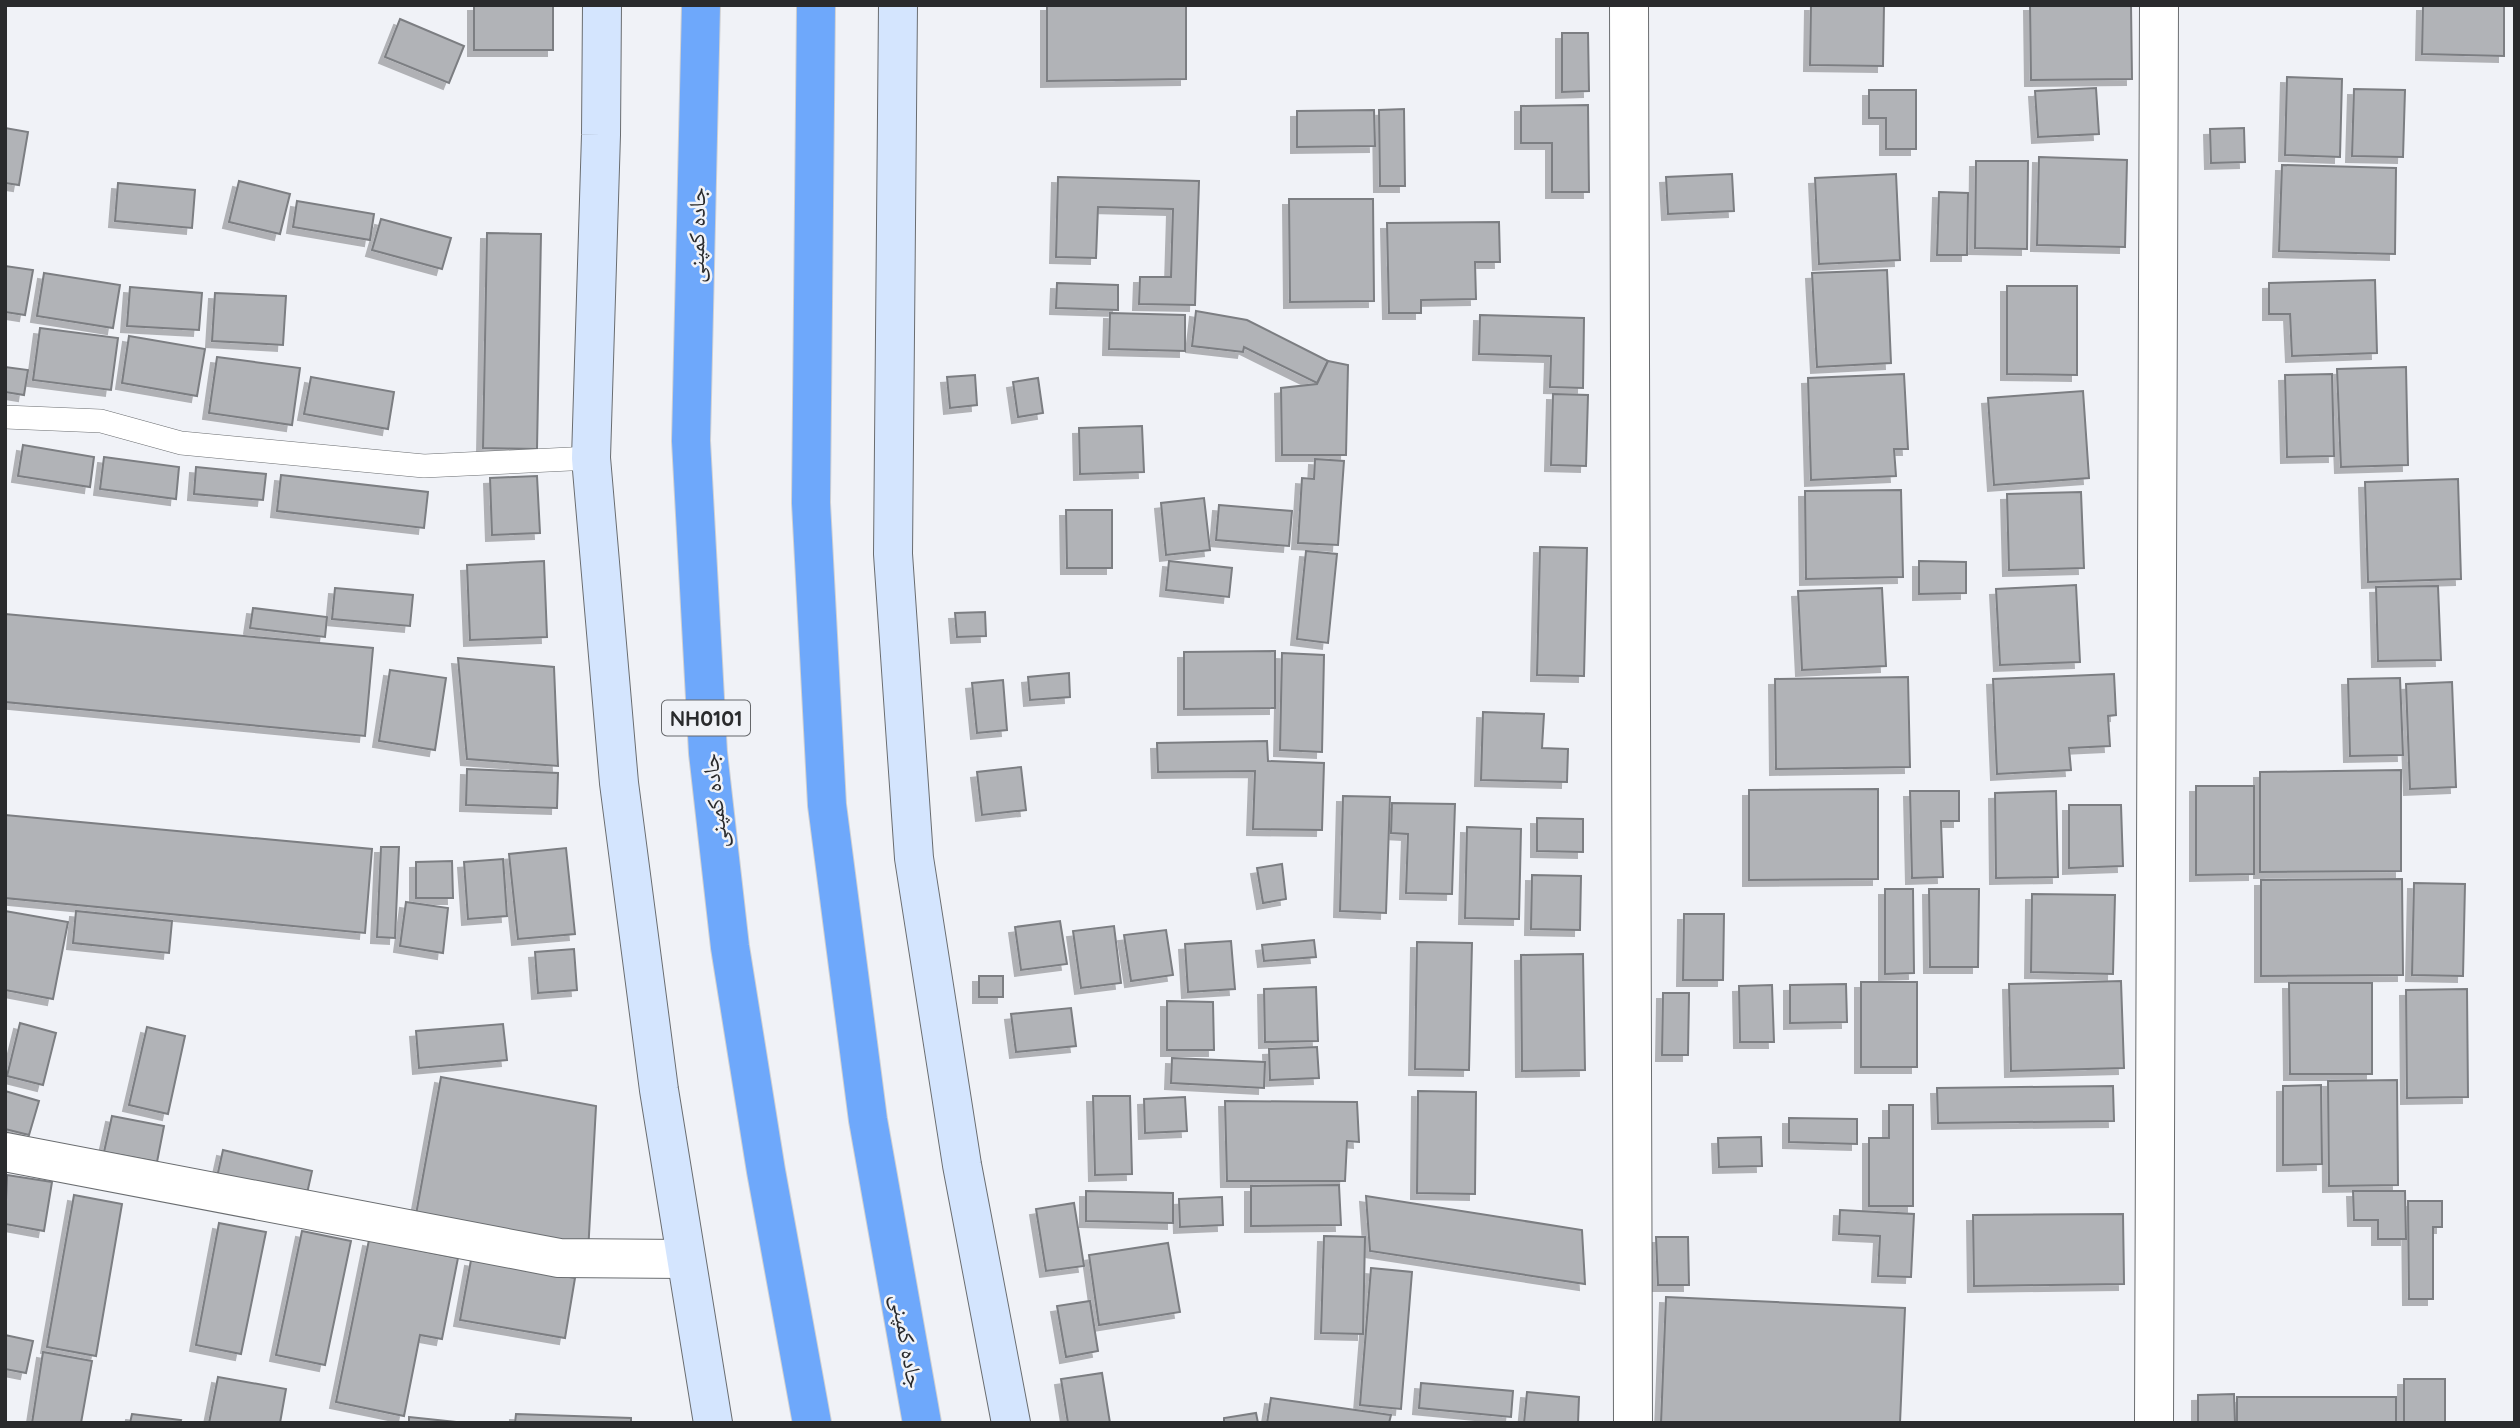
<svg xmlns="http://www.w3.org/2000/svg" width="2520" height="1428" font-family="Quicksand,'Noto Naskh Arabic',sans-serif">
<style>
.building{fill:#b1b3b7;stroke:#7c7e82;stroke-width:2;filter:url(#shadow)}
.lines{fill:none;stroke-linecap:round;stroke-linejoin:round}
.lane-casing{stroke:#6a6d70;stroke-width:24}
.street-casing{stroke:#6a6d70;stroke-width:40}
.secondary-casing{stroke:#6a6d70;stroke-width:40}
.highway-casing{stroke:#d0d0d1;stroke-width:40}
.lane{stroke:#fff;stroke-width:23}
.street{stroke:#fff;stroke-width:38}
.secondary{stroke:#d4e5fe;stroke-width:38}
.highway{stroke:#6ea8fb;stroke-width:38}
.labels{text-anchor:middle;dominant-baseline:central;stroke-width:5;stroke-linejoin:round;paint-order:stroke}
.shield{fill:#f0f2f7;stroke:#65676a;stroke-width:2}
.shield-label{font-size:21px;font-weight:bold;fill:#2a2b2d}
.street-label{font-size:23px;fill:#2a2b2d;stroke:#f0f2f7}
</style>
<defs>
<filter id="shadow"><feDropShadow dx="-6" dy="6" stdDeviation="0" flood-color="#0004"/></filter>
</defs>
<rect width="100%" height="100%" fill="#f0f2f7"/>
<!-- building -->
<g class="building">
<rect x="474" y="5" width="79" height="45"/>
<path d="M1047,5H1186V79L1047,81Z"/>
<path d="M1811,5H1884L1883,66L1810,65Z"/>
<path d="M2030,5H2131L2132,79L2031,80Z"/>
<path d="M2423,5H2504V56L2422,54Z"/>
<path d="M400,19L464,46L449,83L385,57Z"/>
<path d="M1562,33H1588L1589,91L1562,92Z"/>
<path d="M2287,77L2342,79L2340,157L2285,155Z"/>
<path d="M2096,88L2099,134L2038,137L2035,91Z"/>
<path d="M2354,89L2405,90L2403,157L2352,156Z"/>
<path d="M1869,90H1916V149H1886V118H1869Z"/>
<path d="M1588,105L1589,192H1552V143H1521V106Z"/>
<path d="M1404,109L1405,186H1380L1379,110Z"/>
<path d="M1374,110L1375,146L1297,147V111Z"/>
<path d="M5,128L28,132L19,185L5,183Z"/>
<path d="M2244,128L2245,162L2211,163L2210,129Z"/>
<path d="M2039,157L2127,160L2125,247L2037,245Z"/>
<path d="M1976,161H2028L2027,249L1975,248Z"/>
<path d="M2282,165L2396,168L2395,254L2279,251Z"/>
<path d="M1732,174L1734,211L1668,214L1666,177Z"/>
<path d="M1896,174L1900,260L1819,264L1815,178Z"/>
<path d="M1058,177L1199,181L1195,305L1139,304L1140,277H1171L1173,209L1098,207L1096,258L1056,257Z"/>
<path d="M239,181L290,194L280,234L229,222Z"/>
<path d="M118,183L195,190L192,228L115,221Z"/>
<path d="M1939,192L1968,193L1967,255H1937Z"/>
<path d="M1289,199H1373L1374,301L1290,302Z"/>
<path d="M297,201L374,214L370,240L293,227Z"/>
<path d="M381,219L451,238L442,269L372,250Z"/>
<path d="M1499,222L1500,262H1475L1476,299L1421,300V313H1389L1387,223Z"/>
<path d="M487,233L541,234L537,449L483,448Z"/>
<path d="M5,266L33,270L25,315L5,312Z"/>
<path d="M1887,270L1891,363L1817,367L1812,273Z"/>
<path d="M44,273L120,285L113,328L37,316Z"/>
<path d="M2375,280L2377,353L2292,356L2290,314H2269V283Z"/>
<path d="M1057,283L1118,285V310L1056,308Z"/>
<path d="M2007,286H2077V375L2007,374Z"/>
<path d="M130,287L202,293L199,330L127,326Z"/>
<path d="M215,293L286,296L283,345L212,341Z"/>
<path d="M1196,311L1247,320L1328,361L1317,383L1244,347L1243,352L1192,346Z"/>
<path d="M1110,313L1185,315V351L1109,349Z"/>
<path d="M1480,315L1584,318L1583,388L1550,387L1551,356L1479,354Z"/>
<path d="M40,328L118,338L111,390L33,380Z"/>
<path d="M129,336L205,349L197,396L122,383Z"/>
<path d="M217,357L300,368L292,425L209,413Z"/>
<path d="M1328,361L1348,365L1346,455H1282L1281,388L1317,384Z"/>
<path d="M5,367L28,370L24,395L5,392Z"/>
<path d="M2406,367L2408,465L2341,467L2337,369Z"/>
<path d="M1904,374L1908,449H1894L1896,476L1811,480L1808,378Z"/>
<path d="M2332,374L2334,456L2287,457L2285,375Z"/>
<path d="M975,375L977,405L950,408L947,377Z"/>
<path d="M311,377L394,392L388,429L304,414Z"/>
<path d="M1038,378L1043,413L1018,417L1013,382Z"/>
<path d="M2083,391L2089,478L1994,485L1988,398Z"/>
<path d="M1553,394L1588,395L1586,466L1551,465Z"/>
<path d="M1142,426L1144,472L1080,474L1079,428Z"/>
<path d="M23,445L94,457L90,487L18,476Z"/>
<path d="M104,457L179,467L176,499L100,489Z"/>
<path d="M1315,459L1344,461L1338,545L1298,543L1302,478L1314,479Z"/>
<path d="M196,467L266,474L263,500L194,494Z"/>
<path d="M281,475L428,492L424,528L277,511Z"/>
<path d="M537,476L540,533L492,535L490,478Z"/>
<path d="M2458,479L2461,579L2368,582L2365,482Z"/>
<path d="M1901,490L1903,577L1806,579L1805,491Z"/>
<path d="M2081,492L2084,568L2009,570L2007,494Z"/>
<path d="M1204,498L1210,550L1166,555L1161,503Z"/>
<path d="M1219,505L1292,511L1289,546L1216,540Z"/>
<path d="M1066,510H1112V568H1067Z"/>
<path d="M1540,547L1587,548L1584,676L1537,675Z"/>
<path d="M1306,551L1337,554L1328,643L1297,639Z"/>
<path d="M544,561L547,637L470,640L467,565Z"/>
<path d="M1169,561L1232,568L1229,597L1166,590Z"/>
<path d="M1919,561L1966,562V593L1919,594Z"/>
<path d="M2076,585L2080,662L2000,665L1996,589Z"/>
<path d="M2438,586L2441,660L2378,661L2376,587Z"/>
<path d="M335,588L413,595L410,626L332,619Z"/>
<path d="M1882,588L1886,666L1802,670L1798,591Z"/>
<path d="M253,608L327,617L325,637L250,628Z"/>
<path d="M985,612L986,636L957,637L955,613Z"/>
<path d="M5,614L373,648L365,736L5,702Z"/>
<path d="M1275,651V708L1184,709V652Z"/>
<path d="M1282,653L1324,655L1322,752L1280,750Z"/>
<path d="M458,658L554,667L558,766L467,759Z"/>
<path d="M390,670L446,678L435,750L379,741Z"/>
<path d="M1069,673L1070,697L1030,700L1028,677Z"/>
<path d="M2114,674L2116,715L2108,716L2110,746L2069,748L2071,770L1997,774L1993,679Z"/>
<path d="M1908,677L1910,767L1776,769L1775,679Z"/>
<path d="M2400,678L2403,755L2350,756L2348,679Z"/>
<path d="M1003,680L1007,730L977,733L972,683Z"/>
<path d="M2452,682L2456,787L2410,789L2406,684Z"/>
<path d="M1483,712L1544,714L1542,748L1568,749L1567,782L1481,780Z"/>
<path d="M1267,741L1268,761L1324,763L1322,830L1253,829L1255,771L1158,772L1157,743Z"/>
<path d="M1021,767L1026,810L982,815L977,772Z"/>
<path d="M467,769L558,773L557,808L466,805Z"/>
<path d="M2401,770V871L2260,872V772Z"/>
<path d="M2196,786H2254V874L2196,875Z"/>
<path d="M1878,789V879L1749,880V790Z"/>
<path d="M1910,791H1959V821H1941L1943,877L1912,878Z"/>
<path d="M2056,791L2058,877L1996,878L1995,793Z"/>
<path d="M1343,796L1390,797L1386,913L1340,911Z"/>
<path d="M1392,803L1455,804L1452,894L1406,893L1408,834L1391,833Z"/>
<path d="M2069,805H2121L2123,866L2069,868Z"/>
<path d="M5,815L372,849L365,933L5,898Z"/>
<path d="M1537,818L1583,819V852L1537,851Z"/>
<path d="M1467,827L1521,829L1519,919L1465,918Z"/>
<path d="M381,847H399L395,938L377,937Z"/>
<path d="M566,848L575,934L518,939L509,854Z"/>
<path d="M503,859L507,916L468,919L464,862Z"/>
<path d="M452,861L453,898H416V862Z"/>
<path d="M1282,864L1286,899L1263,903L1257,868Z"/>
<path d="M1532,875L1581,876L1580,930L1531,929Z"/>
<path d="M2402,879L2403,975L2261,976V880Z"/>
<path d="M2414,883L2465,884L2463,976L2412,975Z"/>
<path d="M1885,889H1913L1914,973L1885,974Z"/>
<path d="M1929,889H1979L1978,967H1930Z"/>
<path d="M2032,894L2115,895L2113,974L2031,972Z"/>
<path d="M406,902L448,908L443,953L400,946Z"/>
<path d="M5,911L68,922L53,999L5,990Z"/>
<path d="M76,911L172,921L169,953L73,943Z"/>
<path d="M1684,914H1724L1723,980H1683Z"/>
<path d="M1060,921L1067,964L1021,970L1015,927Z"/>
<path d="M1114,926L1121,983L1081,988L1073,931Z"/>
<path d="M1166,930L1173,975L1131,981L1124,935Z"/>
<path d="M1314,940L1316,957L1264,961L1262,945Z"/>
<path d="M1231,941L1235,989L1188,992L1185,944Z"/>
<path d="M1417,942L1472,943L1469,1070L1415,1069Z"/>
<path d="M574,949L577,990L538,993L535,952Z"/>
<path d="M1583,954L1585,1070L1522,1071L1521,955Z"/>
<rect x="979" y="976" width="24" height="21"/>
<path d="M2121,981L2124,1068L2011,1071L2009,984Z"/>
<rect x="1861" y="982" width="56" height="85"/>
<path d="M2289,983H2372V1074H2290Z"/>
<path d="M1846,984L1847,1022L1790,1023V985Z"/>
<path d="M1772,985L1774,1042H1740L1739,986Z"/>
<path d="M1316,987L1318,1041L1265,1042L1264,989Z"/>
<path d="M2467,989L2468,1097L2407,1098L2406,990Z"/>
<path d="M1663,993H1689L1688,1055H1662Z"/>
<path d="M1167,1001L1213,1002L1214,1050H1167Z"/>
<path d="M1071,1008L1076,1046L1016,1052L1011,1014Z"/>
<path d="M20,1023L56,1033L43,1085L7,1076Z"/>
<path d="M503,1024L507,1060L419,1068L416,1031Z"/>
<path d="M147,1027L185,1036L168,1114L129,1105Z"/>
<path d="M1317,1047L1319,1078L1270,1080L1269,1049Z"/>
<path d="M1172,1058L1265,1062L1264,1088L1171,1083Z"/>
<path d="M441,1077L596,1106L588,1253L415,1220Z"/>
<path d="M2397,1080L2398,1185L2329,1186L2328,1081Z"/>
<path d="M2321,1085L2322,1164L2283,1165V1086Z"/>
<path d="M2113,1086L2114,1121L1938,1123L1937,1088Z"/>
<path d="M5,1091L39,1101L29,1135L5,1129Z"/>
<path d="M1418,1091L1476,1092L1475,1194L1417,1193Z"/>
<path d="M1093,1096H1130L1132,1174L1095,1175Z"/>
<path d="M1185,1097L1187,1131L1145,1133L1144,1099Z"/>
<path d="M1225,1101L1357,1102L1359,1142L1347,1141L1345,1181H1227Z"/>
<path d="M1889,1105H1913V1206H1869V1138H1889Z"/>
<path d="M112,1116L164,1126L157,1162L104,1152Z"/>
<path d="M1789,1118L1857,1119V1144L1789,1142Z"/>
<path d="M1761,1137L1762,1166L1719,1167L1718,1138Z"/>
<path d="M223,1150L312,1171L306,1198L217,1177Z"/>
<path d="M7,1175L52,1182L44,1231L5,1224Z"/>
<path d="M1339,1185L1341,1225L1251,1226V1186Z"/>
<path d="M1086,1191L1173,1193V1223L1086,1221Z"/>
<path d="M2353,1191H2405L2406,1239H2378V1220H2354Z"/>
<path d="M74,1195L122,1204L96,1356L47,1347Z"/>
<path d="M1366,1196L1582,1230L1585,1284L1370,1251Z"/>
<path d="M1222,1197L1223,1225L1180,1227L1179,1199Z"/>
<path d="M2408,1201H2442V1227H2433V1299H2409Z"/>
<path d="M1074,1203L1084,1266L1046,1271L1036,1209Z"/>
<path d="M1840,1210L1914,1214L1911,1277L1878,1276L1880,1236L1839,1234Z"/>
<path d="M2123,1214L2124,1284L1974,1286L1973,1215Z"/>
<path d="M219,1223L266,1232L241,1354L196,1345Z"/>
<path d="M302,1231L351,1241L325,1365L276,1355Z"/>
<path d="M1324,1236L1365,1237L1363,1334L1321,1333Z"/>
<path d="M1656,1237H1688L1689,1285H1658Z"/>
<path d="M369,1240L458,1258L442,1339L420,1335L404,1416L336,1402Z"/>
<path d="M1168,1243L1180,1312L1099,1325L1089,1255Z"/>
<path d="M471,1260L575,1278L565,1338L460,1320Z"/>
<path d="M1371,1268L1412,1272L1401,1409L1360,1405Z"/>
<path d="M1666,1297L1905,1308L1900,1423H1661Z"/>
<path d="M1090,1301L1098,1351L1066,1357L1057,1306Z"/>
<path d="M5,1335L33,1341L26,1373L5,1369Z"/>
<path d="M43,1352L92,1361L81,1423H32Z"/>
<path d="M1102,1373L1110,1423H1068L1061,1379Z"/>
<path d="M218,1377L286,1389L280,1423H209Z"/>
<rect x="2404" y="1379" width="41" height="44"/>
<path d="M1421,1383L1513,1391L1511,1417L1419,1408Z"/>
<path d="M1527,1392L1579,1397L1578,1423H1524Z"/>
<path d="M2234,1394L2235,1423H2198V1395Z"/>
<rect x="2237" y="1397" width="159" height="26"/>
<path d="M1271,1398L1391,1415L1389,1423H1267Z"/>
<path d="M1256,1413L1258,1423H1224V1418Z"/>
<path d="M132,1414L181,1420L180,1423H130Z"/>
<path d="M516,1414L631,1418V1423H515Z"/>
<path d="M409,1417L466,1423H409Z"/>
</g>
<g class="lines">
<!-- lane casing -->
<g class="lane-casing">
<path id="lane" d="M5,417L101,421L181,443L424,466L591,458"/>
</g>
<!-- street casing -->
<g class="street-casing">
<g id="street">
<path d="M1629,5L1633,1423"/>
<path d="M5,1152L559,1258L685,1259"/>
<path d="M2154,1423L2159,5"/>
</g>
</g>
<!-- secondary casing -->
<g class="secondary-casing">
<g id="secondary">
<path d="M602,5L601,135L591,458L619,783L659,1090L713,1423"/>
<path d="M898,5L893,554L914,858L962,1165L1011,1423"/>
</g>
</g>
<!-- highway casing -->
<g class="highway-casing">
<g id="highway">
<path d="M701,5L691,441L708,753L730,947L766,1171L812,1423"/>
<path d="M816,5L811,503L827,805L868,1120L922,1423"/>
</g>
</g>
<!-- lane -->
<use href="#lane" class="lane"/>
<!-- street -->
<use href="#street" class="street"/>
<!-- secondary -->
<use href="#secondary" class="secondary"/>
<!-- highway -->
<use href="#highway" class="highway"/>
</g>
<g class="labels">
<!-- shield labels -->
<rect class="shield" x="662" y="700.5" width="88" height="35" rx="5"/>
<g class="shield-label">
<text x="706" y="718">NH0101</text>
</g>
<!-- street labels -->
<g class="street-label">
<text transform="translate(696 235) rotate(-89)">جاده کمپنی</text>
<text transform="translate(714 801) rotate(-96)">جاده کمپنی</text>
<text transform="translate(908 1341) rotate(80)">جاده کمپنی</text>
</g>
</g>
<!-- border -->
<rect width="2520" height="1428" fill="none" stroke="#2a2b2d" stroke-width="14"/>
</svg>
